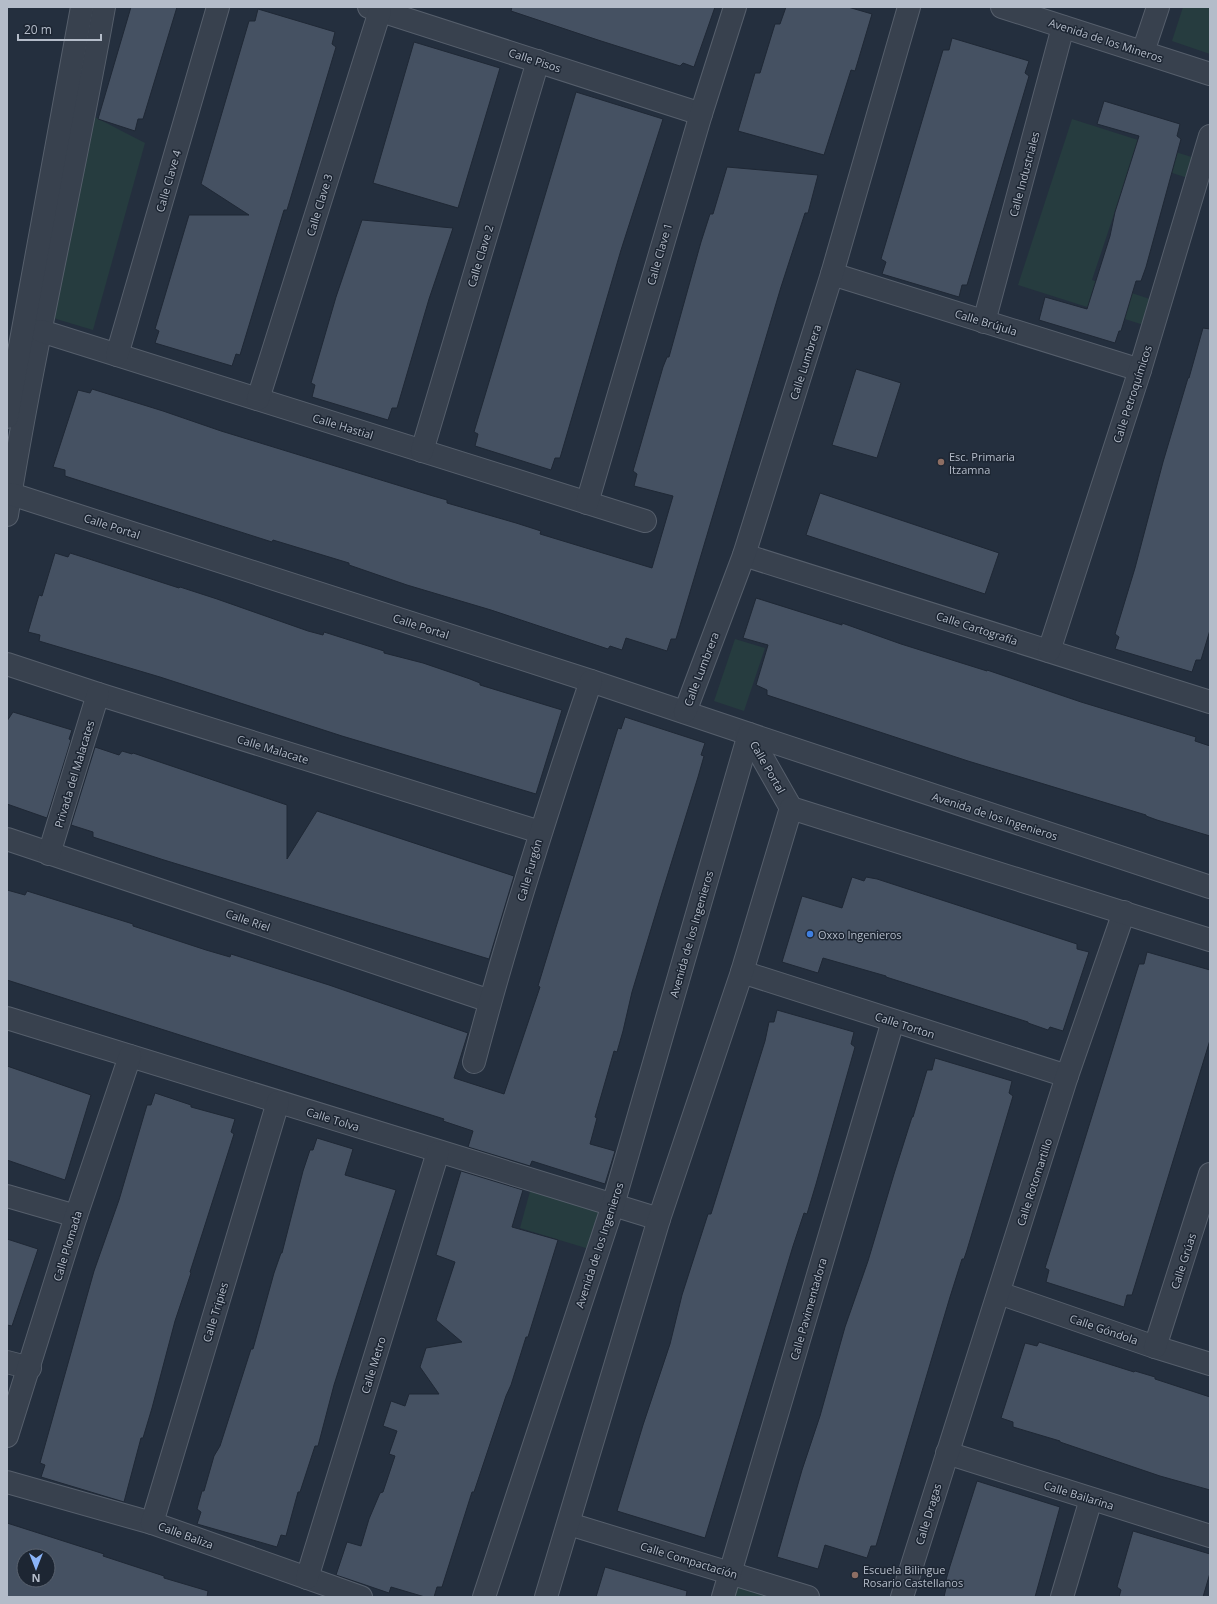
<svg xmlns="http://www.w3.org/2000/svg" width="1217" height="1604" font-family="'Open Sans',sans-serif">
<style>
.green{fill:#263c3f}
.building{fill:#455162;stroke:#1f2835;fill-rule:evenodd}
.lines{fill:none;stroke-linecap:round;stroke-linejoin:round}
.pedestrian-casing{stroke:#565f6c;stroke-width:24}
.minor-casing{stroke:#565f6c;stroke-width:24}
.tertiary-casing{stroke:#565f6c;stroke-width:24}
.pedestrian{stroke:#38414e;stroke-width:22}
.minor{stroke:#38414e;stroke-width:22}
.tertiary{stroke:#38414e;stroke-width:22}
.education-dot{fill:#8d6e63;stroke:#1d2633;stroke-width:1.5}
.shop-dot{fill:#3f7fe0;stroke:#1d2633;stroke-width:1.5}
.labels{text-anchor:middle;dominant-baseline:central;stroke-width:3;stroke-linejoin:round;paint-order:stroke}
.street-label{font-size:11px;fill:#b4bcc9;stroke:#1d2633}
.poi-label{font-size:11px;fill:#b4bcc9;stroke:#1d2633;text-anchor:start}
</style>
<rect width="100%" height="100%" fill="#242f3e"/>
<!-- green -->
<g class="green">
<path d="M1183,7H1210V54L1172,41Z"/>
<path d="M85,112L145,143L93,330L43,315Z"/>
<path d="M1072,119L1201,160L1194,180L1132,160L1092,280L1159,302L1150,327L1018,285Z"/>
<path d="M735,639L765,648L744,711L714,701Z"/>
<path d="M532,1184L613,1205L599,1252L520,1228Z"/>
<path d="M735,1585L771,1597H732Z"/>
</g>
<!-- building -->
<g class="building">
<path d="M131,7H177L143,119H138L135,131L98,119Z"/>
<path d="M512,7H715L694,67L683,63L680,66L598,40L511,11Z"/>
<path d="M786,7H848L872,14L855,71L851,70L824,155L738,131L755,73H760L775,24H780Z"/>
<path d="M258,9L335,32L332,44L336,47L293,190L287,210H284L240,355L236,354L232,366L155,343L159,331L155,329L189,215H249L201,184L249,21H255Z"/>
<path d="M952,38L1029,61L1025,73L1029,76L967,285H962L959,297L882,274L886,262L881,259L943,50H949Z"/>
<path d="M414,42L500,68L458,208L373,183Z"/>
<path d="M576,92L663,119L621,250L560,458H555L551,470L475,446L478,434L474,432Z"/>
<path d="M1104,101L1180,124L1177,136L1181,139L1146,267L1141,281H1136L1121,331H1119L1115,343L1039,320L1045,297L1087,309L1110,236L1115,212L1139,136L1097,124Z"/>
<path d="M727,167L818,175L808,213H805L781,287L676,639H671L667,651L626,638L622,650L610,646L608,649L491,610L407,585L349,565V563L273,540L272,542L65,476V470L53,467L78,390L90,393L92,389L163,411L221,431L433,496L447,500V503L516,523L541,531L540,534L652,568L673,496L634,486L637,474L633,471L663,367L667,357H669L701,242L710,214H713Z"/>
<path d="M362,220L453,228L429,299L397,408H392L388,420L312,397L315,385L311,383L336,297Z"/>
<path d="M1203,328L1210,329V630L1201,660H1196L1192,672L1115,649L1119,637L1115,634L1135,568L1163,462L1188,378H1189Z"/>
<path d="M856,369L901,383L877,458L832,445Z"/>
<path d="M820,493L999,553L985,594L806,535Z"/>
<path d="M55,553L68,557L70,553L86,558L179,588L180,587L217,599L308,631L323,635L324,632L384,651V653L423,663L470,679L480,683V685L562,710L536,794L342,736L160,677L39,641L40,635L28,632L39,595L42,596Z"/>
<path d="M756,598L842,625V623L901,644L987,671V670L1081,702L1196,737L1195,741L1210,746V836L1157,820L1146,816V815L968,761L767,695V690L756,685L768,645L743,638Z"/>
<path d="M13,712L72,730L69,739L71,740L47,818L7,804V721Z"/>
<path d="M625,717L705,743L701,755L704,756L698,777L661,896L632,992L623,1031L617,1052L614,1051L595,1117L597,1118L590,1144L615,1151L605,1184L532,1161L530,1166L468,1147L473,1131L443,1121L444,1119L7,980V890L25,895L27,891L133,924V926L206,950L230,957L231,954L329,985L468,1033L454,1078L504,1094L540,987L538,986L556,927L618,728L621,729Z"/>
<path d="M95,747L119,755L122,751L132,754L133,753L287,805V859L317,811L514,876L489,959L164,860L93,837V832L71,825Z"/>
<path d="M852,877L864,881L866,877L877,879L1077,944V949L1089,952L1063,1031L1050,1027L1048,1030L1028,1023V1022L886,977V976L823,958L818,973L782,962L802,896L842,908Z"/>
<path d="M1147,952L1210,970V1040L1132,1295H1127L1124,1307L1046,1282L1049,1270L1045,1268L1139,964H1144Z"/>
<path d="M777,1010L854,1032L851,1044L855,1047L816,1184L807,1214L804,1213L793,1246L705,1538L617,1511L643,1425L670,1344L682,1295L708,1214H711L765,1041L769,1022H774Z"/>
<path d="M935,1058L1012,1081L1009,1093L1013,1096L967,1250L964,1259H962L950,1297L876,1546H871L867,1558L825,1545L818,1569L777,1557L802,1470L820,1416L845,1327L868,1261L894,1174L912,1117H913L927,1070H932Z"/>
<path d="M7,1066L91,1095L65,1180L7,1160Z"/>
<path d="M155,1093L191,1105V1107L235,1119L231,1132L234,1134L190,1272L191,1273L175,1321L152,1408L143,1438H141L124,1502L41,1477L45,1465L40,1463L94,1271L119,1200L147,1105H151Z"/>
<path d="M317,1138L353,1149L345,1175L396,1190L334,1385L318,1446H315L300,1492H298L286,1536L281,1535L277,1547L197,1524L201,1512L197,1509L202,1491H204L214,1456L220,1446L251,1349H253L274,1273L281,1253H282L303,1171L310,1150H313Z"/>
<path d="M461,1171L523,1190L512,1227L558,1240L528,1337H526L511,1385L506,1396L474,1492H472L442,1587H437L434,1597H425L391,1587L389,1593L336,1575L347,1542L361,1546L369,1519L380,1493L383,1492L395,1456L389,1454L397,1431L383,1426L391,1401L405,1406L409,1394H439L420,1367L426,1348L462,1342L436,1320L455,1262L436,1255Z"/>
<path d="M7,1239L38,1249L12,1326L7,1325Z"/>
<path d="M1039,1342L1134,1372L1135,1371L1155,1377V1379L1210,1397V1490L1160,1476L1060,1442V1441L1013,1427V1422L1001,1418L1025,1343L1037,1346Z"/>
<path d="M977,1481L1060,1507L1035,1597H944L946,1588L944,1587L950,1566Z"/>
<path d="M7,1523L104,1554L103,1556L164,1576V1578L208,1591L207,1597H7ZM24,1556H48V1580H24Z"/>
<path d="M1133,1531L1210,1554V1573L1203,1597H1119L1121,1590L1117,1587Z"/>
<path d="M605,1567L687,1591L686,1597H596Z"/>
</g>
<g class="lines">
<!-- pedestrian casing -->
<g class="pedestrian-casing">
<path id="pedestrian" d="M7,515C34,345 74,177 104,7"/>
</g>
<!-- minor casing -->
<g class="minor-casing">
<g id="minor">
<path d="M369,7L701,114"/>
<path d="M1002,7L1210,74"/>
<path d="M1143,52L1158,7"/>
<path d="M832,274L1140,370"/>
<path d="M984,322L1063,27"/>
<path d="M41,331L645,521"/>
<path d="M117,355L218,7"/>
<path d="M258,399L380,11"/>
<path d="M7,417L82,7"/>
<path d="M422,451L538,61"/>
<path d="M11,494L591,681L749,734L791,808"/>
<path d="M587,503L701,114L735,7"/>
<path d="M744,555L1210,702"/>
<path d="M1049,651L1140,370L1210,136"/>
<path d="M7,664L98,694L540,832"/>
<path d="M685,712L744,555L832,274L909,7"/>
<path d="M7,839L490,1001"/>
<path d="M49,854L98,694"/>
<path d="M742,972L1067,1076"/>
<path d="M7,1018L659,1219"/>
<path d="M474,1062C508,933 548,807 591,681"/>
<path d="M7,1196L76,1216"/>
<path d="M999,1293L1155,1347L1210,1364"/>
<path d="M1155,1347L1210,1174"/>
<path d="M7,1362L30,1368"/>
<path d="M7,1436L76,1216L130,1056"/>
<path d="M947,1453L1210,1536"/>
<path d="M7,1482L152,1523L361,1597"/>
<path d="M152,1523L278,1102"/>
<path d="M569,1524L808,1597"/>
<path d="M307,1578L438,1152"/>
<path d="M723,1597L893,1021"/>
<path d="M902,1597L1067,1076L1124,912"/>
<path d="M1062,1597L1091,1499"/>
</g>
</g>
<!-- tertiary casing -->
<g class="tertiary-casing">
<g id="tertiary">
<path d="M484,1597L613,1205L749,734L1210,887"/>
<path d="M546,1597L659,1219L742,972L791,808L1210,940"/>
</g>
</g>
<!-- pedestrian -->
<use href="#pedestrian" class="pedestrian"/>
<!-- minor -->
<use href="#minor" class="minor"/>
<!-- tertiary -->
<use href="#tertiary" class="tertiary"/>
</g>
<!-- markers -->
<g class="education-dot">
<circle cx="941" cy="462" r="4"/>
<circle cx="855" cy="1575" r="4"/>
</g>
<circle class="shop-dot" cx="810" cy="934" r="4"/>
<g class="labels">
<!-- street labels -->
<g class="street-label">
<text transform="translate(1106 40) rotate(18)">Avenida de los Mineros</text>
<text transform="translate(535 60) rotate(18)">Calle Pisos</text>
<text transform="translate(1024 174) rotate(-75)">Calle Industriales</text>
<text transform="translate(168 181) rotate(-74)">Calle Clave 4</text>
<text transform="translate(319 205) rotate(-73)">Calle Clave 3</text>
<text transform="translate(659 254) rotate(-74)">Calle Clave 1</text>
<text transform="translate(480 256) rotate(-73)">Calle Clave 2</text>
<text transform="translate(986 322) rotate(17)">Calle Brújula</text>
<text transform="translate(805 362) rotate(-72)">Calle Lumbrera</text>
<text transform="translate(1132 394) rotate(-72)">Calle Petroquímicos</text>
<text transform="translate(343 426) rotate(17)">Calle Hastial</text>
<text transform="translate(112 526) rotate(18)">Calle Portal</text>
<text transform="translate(421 626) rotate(18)">Calle Portal</text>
<text transform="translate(977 628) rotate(18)">Calle Cartografía</text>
<text transform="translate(701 669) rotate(-69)">Calle Lumbrera</text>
<text transform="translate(273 749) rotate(17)">Calle Malacate</text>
<text transform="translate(768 767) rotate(60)">Calle Portal</text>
<text transform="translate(74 774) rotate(-73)">Privada del Malacates</text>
<text transform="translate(995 816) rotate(18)">Avenida de los Ingenieros</text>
<text transform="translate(529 870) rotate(-74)">Calle Furgón</text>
<text transform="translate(248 920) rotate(19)">Calle Riel</text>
<text transform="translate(691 934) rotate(-74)">Avenida de los Ingenieros</text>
<text transform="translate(905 1025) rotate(18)">Calle Torton</text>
<text transform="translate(333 1119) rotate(17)">Calle Tolva</text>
<text transform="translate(1034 1182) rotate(-72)">Calle Rotomartillo</text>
<text transform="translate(599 1245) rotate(-72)">Avenida de los Ingenieros</text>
<text transform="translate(67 1246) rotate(-73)">Calle Plomada</text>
<text transform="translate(1183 1261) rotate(-72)">Calle Grúas</text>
<text transform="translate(808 1309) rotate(-74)">Calle Pavimentadora</text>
<text transform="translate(215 1312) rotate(-73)">Calle Tripies</text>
<text transform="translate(1104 1329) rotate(19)">Calle Góndola</text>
<text transform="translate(373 1365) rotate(-73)">Calle Metro</text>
<text transform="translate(1079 1495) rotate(17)">Calle Bailarina</text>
<text transform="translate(928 1514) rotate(-73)">Calle Dragas</text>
<text transform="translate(186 1535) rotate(20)">Calle Baliza</text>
<text transform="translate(689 1560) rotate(17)">Calle Compactación</text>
</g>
<!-- poi labels -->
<g class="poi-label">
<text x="949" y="456">Esc. Primaria<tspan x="949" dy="13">Itzamna</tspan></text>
<text x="818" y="934">Oxxo Ingenieros</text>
<text x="863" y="1569">Escuela Bilingue<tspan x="863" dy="13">Rosario Castellanos</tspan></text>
</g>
</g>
<!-- border -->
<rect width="1217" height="1604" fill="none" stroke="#b4bcc9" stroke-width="16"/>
<!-- north arrow -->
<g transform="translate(36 1568) rotate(180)"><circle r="19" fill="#1d2633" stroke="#59626f"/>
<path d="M0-3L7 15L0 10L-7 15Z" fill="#8ab4f8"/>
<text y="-6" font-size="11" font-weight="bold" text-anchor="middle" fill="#b4bcc9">N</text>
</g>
<!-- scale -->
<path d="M18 34v6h83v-6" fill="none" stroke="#b4bcc9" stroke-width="2"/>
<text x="24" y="34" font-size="12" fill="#b4bcc9" stroke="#1d2633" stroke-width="3" paint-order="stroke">20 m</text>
</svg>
